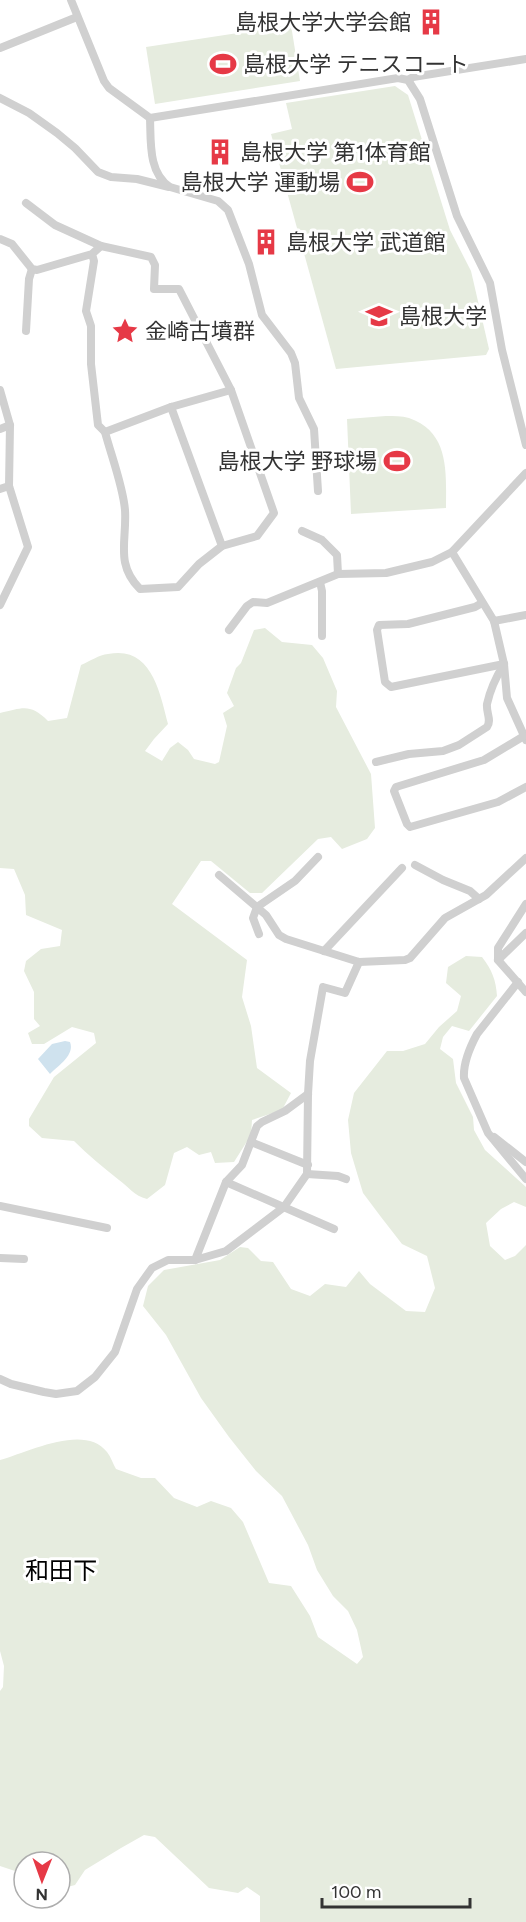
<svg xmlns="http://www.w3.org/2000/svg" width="526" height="1922" font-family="Figtree,'Noto Sans JP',sans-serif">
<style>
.green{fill:#e6ecdf}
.water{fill:#cfe2ee}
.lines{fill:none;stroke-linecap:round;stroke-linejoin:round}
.minor{stroke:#d0d0d0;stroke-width:8}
.labels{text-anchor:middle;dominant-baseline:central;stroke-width:6;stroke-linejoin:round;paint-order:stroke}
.poi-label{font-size:22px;fill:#333;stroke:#fff;text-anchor:start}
.neighbourhood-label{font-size:24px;fill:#000;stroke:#fff}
</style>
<rect width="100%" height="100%" fill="#fff"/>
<!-- green -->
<g class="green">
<path d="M291,25L300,81L155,104L146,47Z"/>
<path d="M395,86L408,95L450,230L471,271L489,349L486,355L336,369L271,134L292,129L286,103Z"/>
<path d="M386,416C393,416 402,416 409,418C450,432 446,473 446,508L351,514L347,419Z"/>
<path d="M265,628L282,642L312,645L323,658L337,691L336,707L371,774L375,828L367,839L342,849L331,837L318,839L262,893H250L211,861H201L172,904L247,960L242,997L251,1026L257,1068L291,1093L282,1110L252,1120L251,1135L234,1162L215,1163L211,1152L199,1155L187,1147L174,1153L165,1185L147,1199C134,1196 129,1187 119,1180C103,1167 88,1155 74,1141L42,1138L29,1126V1119L54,1077L96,1043L94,1033L72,1027L44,1044H32L28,1033L40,1026L34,1019V992L24,971L26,961L41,949L60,946L62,930L26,915L25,895L14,869L0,868V713C23,708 30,703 48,721L67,718L81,665C90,661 99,655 108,654C151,645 160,692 168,724L154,739L145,751L162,761L170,748L178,742L188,750L194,759L215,764L219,762L227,726L223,713L234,706L227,693L236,668L241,663L254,630Z"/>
<path d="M466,956L482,957C492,970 496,980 497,996L469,1031L452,1026L443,1037L440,1049L453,1059L456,1083L473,1117L474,1130L485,1150L526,1187V1207L514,1202L501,1209L486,1223L490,1246L505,1260L515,1256L526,1245V1922H260V1896L247,1887L238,1893L209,1888L155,1837L144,1835L121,1848L85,1870L75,1885L60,1889V1862H24V1874L0,1866V1691L3,1687L4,1666L0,1651V1460C28,1452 85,1423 107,1452C111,1457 113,1464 116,1469L141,1478H155L174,1498L197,1507L211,1501L231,1508L243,1522L269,1583L291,1586L310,1616L318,1637L357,1664L363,1657L357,1630L348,1611L333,1596L317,1570L308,1545L282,1496L256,1471L229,1437L201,1398L166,1335L143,1306L148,1286L164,1270L220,1260L240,1247L248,1248L261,1261L273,1262L291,1289L310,1296L325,1284L346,1287L359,1271L370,1284L406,1311L425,1312L435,1288L427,1256L402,1244L381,1217L363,1193L351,1153L348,1120L354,1093L387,1051H403L425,1044L439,1027L457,1011L461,996L446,983L448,967Z"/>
</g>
<!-- water -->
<path class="water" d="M65,1041L70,1042C75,1055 59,1065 50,1074L38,1059L52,1044Z"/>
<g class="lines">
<!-- minor -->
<g class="minor">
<path d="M71,0L104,81L109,88L150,118L398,78L408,80L420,99L457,216L490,283L502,350L526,445"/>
<path d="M0,48L77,17"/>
<path d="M408,80L413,77L526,59"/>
<path d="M0,98L29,113L57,133L75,148L98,172L111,177L137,179L169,187"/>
<path d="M150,118C151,141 148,173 170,187L218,201L228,210L249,264L262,315L291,353L295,363L299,398L314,429L318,491"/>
<path d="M26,203L55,225L101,246"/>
<path d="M0,239L12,244L32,269L37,270L92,254L101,246L151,257L155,265L154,289H179L231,390L274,513L257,536L222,546L199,564L178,587L140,589C115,564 127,541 125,510C123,486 111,455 105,432L98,425L91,364V326L86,311L94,261L92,254"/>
<path d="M26,331L29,279L32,269"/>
<path d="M0,390L10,425L9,486L28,547L0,605"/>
<path d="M171,407L222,546"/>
<path d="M0,429L10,425"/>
<path d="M105,432L171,407L231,390"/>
<path d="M526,473L452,552L494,621L504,664L507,698L526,740"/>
<path d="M0,489L9,486"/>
<path d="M302,531L322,540L337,555L338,574"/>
<path d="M320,582L322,591V636"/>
<path d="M482,603L475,607L408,624L379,625L377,630L385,682L391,687L504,664"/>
<path d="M494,621L526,615"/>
<path d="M229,630L247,606L253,602L267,603L338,574L386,573L432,562L452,552"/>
<path d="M524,736L484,760L396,787L394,791L407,824L410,827L498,802L526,787"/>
<path d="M376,762L409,754L443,751L459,745L487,727C492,720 486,713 487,704C490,690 496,677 504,664"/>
<path d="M415,865L443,880L470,891L479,899"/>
<path d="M219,875L266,915L279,935L286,939L359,962L405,960L410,958L445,918L486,895L526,858"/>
<path d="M526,904L498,948V960L526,992"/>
<path d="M259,934L253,918L257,907L295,881L318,857"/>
<path d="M324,951L402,868"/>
<path d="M498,960L526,933"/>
<path d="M518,982L477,1034C470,1047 463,1063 464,1078L488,1133L526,1179"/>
<path d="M494,1137L526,1162"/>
<path d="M251,1142L308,1165"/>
<path d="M307,1174L338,1176L346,1179"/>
<path d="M226,1182L334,1229"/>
<path d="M0,1206L107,1228"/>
<path d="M0,1258L24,1259"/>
<path d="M195,1260L226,1182L242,1165L257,1126L262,1122L285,1111L308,1094"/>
<path d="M0,1379L11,1384L44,1392L56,1394L77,1391L95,1377L115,1352L137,1289L152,1268L168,1260H195L226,1251L284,1207L307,1174L308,1094L310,1061L323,987L345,993L359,962"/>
</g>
</g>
<!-- icons -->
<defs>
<g id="building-bare" transform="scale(2.07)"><path d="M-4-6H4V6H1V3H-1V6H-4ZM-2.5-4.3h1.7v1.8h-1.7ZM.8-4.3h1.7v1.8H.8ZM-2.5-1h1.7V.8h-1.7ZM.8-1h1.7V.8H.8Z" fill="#e63946" stroke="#fff" stroke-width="2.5" paint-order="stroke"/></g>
<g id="stadium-bare" transform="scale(2.07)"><path d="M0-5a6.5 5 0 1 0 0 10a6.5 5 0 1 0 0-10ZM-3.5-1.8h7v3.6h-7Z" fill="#e63946" stroke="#fff" stroke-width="2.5" paint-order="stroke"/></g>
<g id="university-bare" transform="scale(2.07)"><path d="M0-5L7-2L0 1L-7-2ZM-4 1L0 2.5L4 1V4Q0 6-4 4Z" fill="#e63946" stroke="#fff" stroke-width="2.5" paint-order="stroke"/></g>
<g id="sight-bare" transform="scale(2.07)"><path d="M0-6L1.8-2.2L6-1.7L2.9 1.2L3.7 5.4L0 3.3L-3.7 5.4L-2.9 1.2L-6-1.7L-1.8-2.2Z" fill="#e63946" stroke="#fff" stroke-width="2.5" paint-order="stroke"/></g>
</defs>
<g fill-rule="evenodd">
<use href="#building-bare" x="431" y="22"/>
<use href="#stadium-bare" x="223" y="64"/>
<use href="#building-bare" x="220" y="152"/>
<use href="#stadium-bare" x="360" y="182"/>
<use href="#building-bare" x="266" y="242"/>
<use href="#university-bare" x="379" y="316"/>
<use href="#sight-bare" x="125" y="331"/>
<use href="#stadium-bare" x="397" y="461"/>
</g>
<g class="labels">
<!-- poi labels -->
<g class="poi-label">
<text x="411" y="22" text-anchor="end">島根大学大学会館</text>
<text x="243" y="64">島根大学 テニスコート</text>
<text x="240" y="152">島根大学 第1体育館</text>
<text x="340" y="182" text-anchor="end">島根大学 運動場</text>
<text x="286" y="242">島根大学 武道館</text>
<text x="399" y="316">島根大学</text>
<text x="145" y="331">金崎古墳群</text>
<text x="377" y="461" text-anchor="end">島根大学 野球場</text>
</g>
<!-- neighbourhood labels -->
<g class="neighbourhood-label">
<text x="61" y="1570">和田下</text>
</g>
</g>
<!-- north arrow -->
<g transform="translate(42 1880) rotate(181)"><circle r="28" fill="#ffffff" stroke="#adadad" stroke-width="1.5"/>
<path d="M0-4.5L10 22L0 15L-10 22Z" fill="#e63946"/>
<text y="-9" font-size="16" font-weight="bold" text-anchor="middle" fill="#333333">N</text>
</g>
<!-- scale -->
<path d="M322 1898v9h148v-9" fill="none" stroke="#333333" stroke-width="3"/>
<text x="331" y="1898" font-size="18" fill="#333333" stroke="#ffffff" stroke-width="4.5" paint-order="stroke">100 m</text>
</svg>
